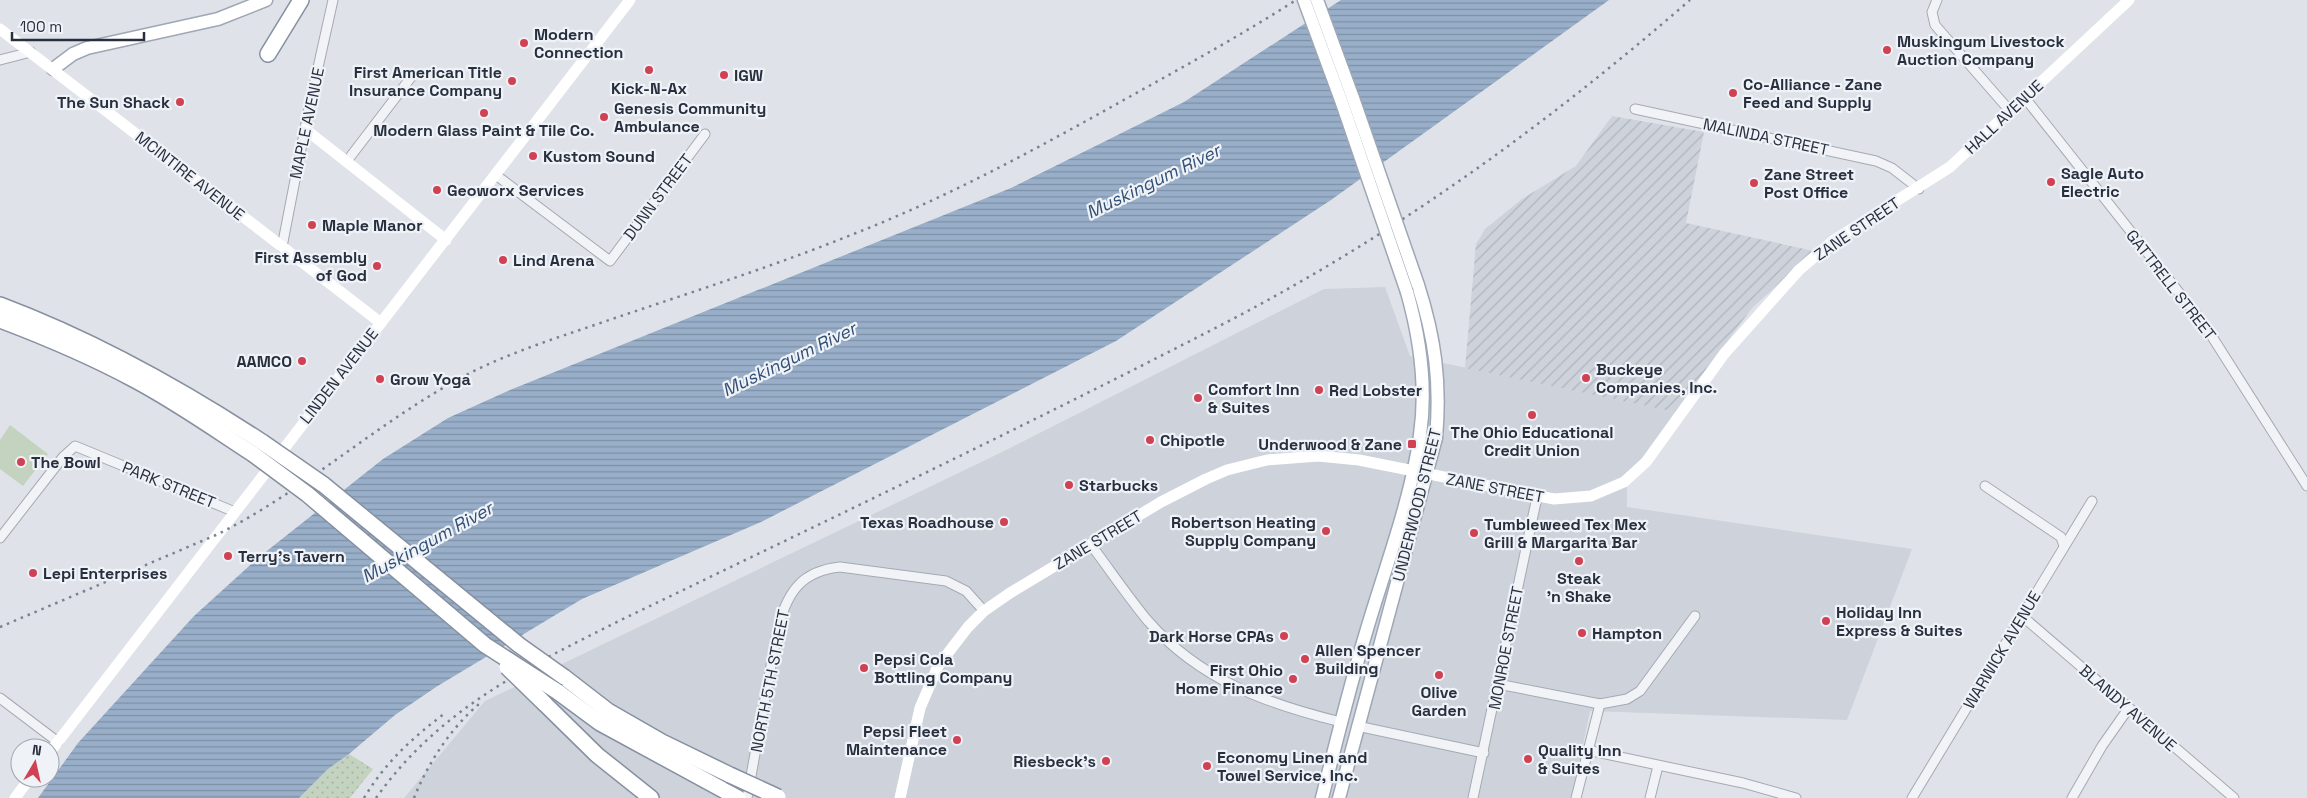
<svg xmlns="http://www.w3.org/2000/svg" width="2307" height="798" font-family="'Space Grotesk',sans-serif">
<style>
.built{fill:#cdd2db}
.industrial{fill:url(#industrial-furrows)}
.park{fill:url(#park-dots)}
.pitch{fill:#c4d3c0}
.water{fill:url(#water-rules)}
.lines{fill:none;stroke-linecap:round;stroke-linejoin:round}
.street-casing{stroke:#a4aab3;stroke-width:11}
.primary-casing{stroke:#9ea7b5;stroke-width:15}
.highway-casing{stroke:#8690a0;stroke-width:18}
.street{stroke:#f2f3f7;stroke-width:9}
.secondary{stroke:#fff;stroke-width:11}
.primary{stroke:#fff;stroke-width:12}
.highway{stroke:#fff;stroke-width:15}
.rail{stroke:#788292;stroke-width:2.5;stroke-dasharray:2.5 5;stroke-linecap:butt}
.primary-bridge-casing{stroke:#9ea7b5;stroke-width:15;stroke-linecap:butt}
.highway-bridge-casing{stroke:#8690a0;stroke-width:18;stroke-linecap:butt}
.primary-bridge{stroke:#fff;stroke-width:12}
.highway-bridge{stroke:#fff;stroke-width:15}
.poi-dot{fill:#d04153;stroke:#eff2f6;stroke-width:2}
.labels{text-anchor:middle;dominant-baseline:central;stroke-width:4.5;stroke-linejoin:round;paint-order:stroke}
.poi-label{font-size:16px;font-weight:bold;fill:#283040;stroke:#eff2f6;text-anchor:start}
.street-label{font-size:16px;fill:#283040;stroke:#eff2f6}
.water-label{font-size:18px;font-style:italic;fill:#314e75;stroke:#eff2f6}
</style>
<defs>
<pattern id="industrial-furrows" width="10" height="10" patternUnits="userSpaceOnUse" patternTransform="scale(1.25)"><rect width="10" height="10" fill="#cdd2db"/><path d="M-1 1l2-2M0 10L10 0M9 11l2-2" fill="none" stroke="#b0b5bd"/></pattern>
<pattern id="park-dots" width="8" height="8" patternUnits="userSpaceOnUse" patternTransform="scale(1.25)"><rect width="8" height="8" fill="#c4d3c0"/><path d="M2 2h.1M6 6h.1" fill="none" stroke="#a8b5a6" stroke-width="1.8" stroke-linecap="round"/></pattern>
<pattern id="water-rules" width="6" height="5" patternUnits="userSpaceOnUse" patternTransform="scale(1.25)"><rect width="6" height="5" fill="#99afc9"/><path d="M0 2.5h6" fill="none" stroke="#7d8fa5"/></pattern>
</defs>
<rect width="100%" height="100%" fill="#dfe3e9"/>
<!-- built -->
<path class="built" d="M1385,287L1410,356L1675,412L1650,450L1627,474V507L1912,549L1847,720L1590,711L1572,798H404L485,701L1000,453L1324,289Z"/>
<!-- industrial -->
<path class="industrial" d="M1612,116L1704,132L1686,223L1814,251L1752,308L1675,412L1465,368L1476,244L1485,229L1522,199L1576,166Z"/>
<!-- park -->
<path class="park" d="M349,754L373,769L350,798H299L328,769Z"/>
<!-- pitch -->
<path class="pitch" d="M10,425L48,454L23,486L0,469V440Z"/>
<!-- water -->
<path class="water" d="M1341,0H1609L1331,200L1116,341L761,522L582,599L436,687L395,715L349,754L328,769L299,798H38L78,743L194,616L258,558L383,459L448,418L510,390L1011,188L1184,102Z"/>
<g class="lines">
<!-- street casing -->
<g class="street-casing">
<g id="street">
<path d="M1937,0L1932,12L1935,25L2010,111"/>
<path d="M0,60L31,52"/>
<path d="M2025,98L2204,324L2307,486"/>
<path d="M1635,109L1876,161L1892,168L1919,189"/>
<path d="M347,161L412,76"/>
<path d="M496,175L610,261L705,134"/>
<path d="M282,247L309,108L333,0"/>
<path d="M1985,486L2061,537L2064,546"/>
<path d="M0,538L63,457L75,446L235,512"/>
<path d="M1091,545C1110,570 1128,597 1148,621C1200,680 1267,704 1341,722"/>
<path d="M2022,616L2234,798"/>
<path d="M1498,684L1600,704L1627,699L1640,691L1695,616"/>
<path d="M0,698L58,742"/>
<path d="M1357,726L1484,753"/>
<path d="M1587,750L1743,783L1796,798"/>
<path d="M747,798L778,627C788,591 802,571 840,567L946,581L966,591L984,611"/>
<path d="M1473,798L1537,497"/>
<path d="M1576,798L1600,704"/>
<path d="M1650,798L1658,766"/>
<path d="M1912,798L2092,501"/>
<path d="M2072,798L2102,746L2128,709"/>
</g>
</g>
<!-- primary casing -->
<g class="primary-casing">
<g id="primary">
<path d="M1304,0L1342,103"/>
<path d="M1317,0L1353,98"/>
<path d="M53,69L73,54L87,48L218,19L266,0"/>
<path d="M1322,798C1336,742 1350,685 1367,629C1386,565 1411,500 1420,435C1427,387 1420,338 1407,292"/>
<path d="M1339,798L1436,438C1441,382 1435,338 1418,285"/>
</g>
</g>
<!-- highway casing -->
<g class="highway-casing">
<g id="highway">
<path d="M268,54L301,0"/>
<path d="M0,305C93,340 178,387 262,442"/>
<path d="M0,320C45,337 90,356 133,379C175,401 213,428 253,454"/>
<path d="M564,677L608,711L662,742L730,775"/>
<path d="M558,692L600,723L738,798"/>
<path d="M544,703L597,755L651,798"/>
</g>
</g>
<!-- street -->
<use href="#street" class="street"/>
<!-- secondary -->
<g class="secondary">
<path d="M0,29L381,323"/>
<path d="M305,129L446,240"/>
<path d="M50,752L630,0"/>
<path d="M15,798L30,778"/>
<path d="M900,798L920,708L938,666L968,627L984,611L1010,593L1161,502L1206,479L1227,470L1267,460L1318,456L1359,460L1554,499L1591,496L1624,482L1646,462L1724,354L1799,270L1833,241L1950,167L2129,0"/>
</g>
<!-- primary -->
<use href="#primary" class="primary"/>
<!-- highway -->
<use href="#highway" class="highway"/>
<!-- rail -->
<g class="rail">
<path d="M0,627L216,535C309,489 385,415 478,369C522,348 569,334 615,318C695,291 777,265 856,233C948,197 1036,149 1122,101C1181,68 1240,36 1296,0"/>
<path d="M364,798C385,763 412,738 444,714"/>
<path d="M376,798C440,708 529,666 625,618C681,591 737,564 793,537C938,467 1082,397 1225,323C1396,234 1545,126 1690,0"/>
<path d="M414,798C428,763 450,729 479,704"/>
</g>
<!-- primary-bridge casing -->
<g class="primary-bridge-casing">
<g id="primary-bridge">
<path d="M1353,98L1418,285"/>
<path d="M1342,103L1407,292"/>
</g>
</g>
<!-- highway-bridge casing -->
<g class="highway-bridge-casing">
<g id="highway-bridge">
<path d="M262,442L324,485L519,645L564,677"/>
<path d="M253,454L307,494L485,645L558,692"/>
<path d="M507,667L544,703"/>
<path d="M730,775L778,797"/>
</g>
</g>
<!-- primary-bridge -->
<use href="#primary-bridge" class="primary-bridge"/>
<!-- highway-bridge -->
<use href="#highway-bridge" class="highway-bridge"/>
</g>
<!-- markers -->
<g class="poi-dot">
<circle cx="524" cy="43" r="5"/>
<circle cx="1887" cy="50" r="5"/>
<circle cx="649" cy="70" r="5"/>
<circle cx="724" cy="75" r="5"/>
<circle cx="512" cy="81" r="5"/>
<circle cx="1733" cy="93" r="5"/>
<circle cx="180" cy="102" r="5"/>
<circle cx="484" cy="113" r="5"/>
<circle cx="604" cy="117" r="5"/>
<circle cx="533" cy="156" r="5"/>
<circle cx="2051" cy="182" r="5"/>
<circle cx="1754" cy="183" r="5"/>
<circle cx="437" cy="190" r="5"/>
<circle cx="312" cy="225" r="5"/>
<circle cx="503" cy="260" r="5"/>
<circle cx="377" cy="266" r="5"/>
<circle cx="302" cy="361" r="5"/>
<circle cx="1586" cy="378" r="5"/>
<circle cx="380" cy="379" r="5"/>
<circle cx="1319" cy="390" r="5"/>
<circle cx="1198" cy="398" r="5"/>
<circle cx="1532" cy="415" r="5"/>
<circle cx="1150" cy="440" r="5"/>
<rect x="1407" y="439" width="10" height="10" rx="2.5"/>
<circle cx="21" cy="462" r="5"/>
<circle cx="1069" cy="485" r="5"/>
<circle cx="1004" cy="522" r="5"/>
<circle cx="1326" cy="531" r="5"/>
<circle cx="1474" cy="533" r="5"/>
<circle cx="228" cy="556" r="5"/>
<circle cx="1579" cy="561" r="5"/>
<circle cx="33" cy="573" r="5"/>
<circle cx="1826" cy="621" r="5"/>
<circle cx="1582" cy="633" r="5"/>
<circle cx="1284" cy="636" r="5"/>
<circle cx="1305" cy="659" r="5"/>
<circle cx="864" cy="668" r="5"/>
<circle cx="1439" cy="675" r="5"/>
<circle cx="1293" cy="679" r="5"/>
<circle cx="957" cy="740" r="5"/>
<circle cx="1528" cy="759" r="5"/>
<circle cx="1106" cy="761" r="5"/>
<circle cx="1207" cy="766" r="5"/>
</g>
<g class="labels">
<!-- poi labels -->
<g class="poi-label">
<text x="534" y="34">Modern<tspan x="534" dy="18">Connection</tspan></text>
<text x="1897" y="41">Muskingum Livestock<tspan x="1897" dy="18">Auction Company</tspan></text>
<text x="502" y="72" text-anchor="end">First American Title<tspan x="502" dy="18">Insurance Company</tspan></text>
<text x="734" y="75">IGW</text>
<text x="1743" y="84">Co-Alliance - Zane<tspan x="1743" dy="18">Feed and Supply</tspan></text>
<text x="649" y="88" text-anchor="middle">Kick-N-Ax</text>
<text x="170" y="102" text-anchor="end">The Sun Shack</text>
<text x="614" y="108">Genesis Community<tspan x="614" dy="18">Ambulance</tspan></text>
<text x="484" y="130" text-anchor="middle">Modern Glass Paint &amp; Tile Co.</text>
<text x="543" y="156">Kustom Sound</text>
<text x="2061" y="173">Sagle Auto<tspan x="2061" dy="18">Electric</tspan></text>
<text x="1764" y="174">Zane Street<tspan x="1764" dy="18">Post Office</tspan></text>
<text x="447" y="190">Geoworx Services</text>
<text x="322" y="225">Maple Manor</text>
<text x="367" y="257" text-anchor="end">First Assembly<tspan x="367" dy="18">of God</tspan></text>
<text x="513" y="260">Lind Arena</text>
<text x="292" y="361" text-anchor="end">AAMCO</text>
<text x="1596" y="369">Buckeye<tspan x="1596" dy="18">Companies, Inc.</tspan></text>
<text x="390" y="379">Grow Yoga</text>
<text x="1208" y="389">Comfort Inn<tspan x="1208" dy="18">&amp; Suites</tspan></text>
<text x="1329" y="390">Red Lobster</text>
<text x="1532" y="432" text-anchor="middle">The Ohio Educational<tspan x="1532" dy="18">Credit Union</tspan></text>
<text x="1160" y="440">Chipotle</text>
<text x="1402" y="444" text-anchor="end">Underwood &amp; Zane</text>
<text x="31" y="462">The Bowl</text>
<text x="1079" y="485">Starbucks</text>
<text x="994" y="522" text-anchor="end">Texas Roadhouse</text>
<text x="1316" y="522" text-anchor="end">Robertson Heating<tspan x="1316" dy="18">Supply Company</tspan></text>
<text x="1484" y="524">Tumbleweed Tex Mex<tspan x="1484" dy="18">Grill &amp; Margarita Bar</tspan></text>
<text x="238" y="556">Terry's Tavern</text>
<text x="43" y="573">Lepi Enterprises</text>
<text x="1579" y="578" text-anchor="middle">Steak<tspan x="1579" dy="18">'n Shake</tspan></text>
<text x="1836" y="612">Holiday Inn<tspan x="1836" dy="18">Express &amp; Suites</tspan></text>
<text x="1592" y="633">Hampton</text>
<text x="1274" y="636" text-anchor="end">Dark Horse CPAs</text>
<text x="1315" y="650">Allen Spencer<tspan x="1315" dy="18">Building</tspan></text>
<text x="874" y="659">Pepsi Cola<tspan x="874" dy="18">Bottling Company</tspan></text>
<text x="1283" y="670" text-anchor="end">First Ohio<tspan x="1283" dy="18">Home Finance</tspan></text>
<text x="1439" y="692" text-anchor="middle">Olive<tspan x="1439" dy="18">Garden</tspan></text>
<text x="947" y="731" text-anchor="end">Pepsi Fleet<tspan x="947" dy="18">Maintenance</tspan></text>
<text x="1538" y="750">Quality Inn<tspan x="1538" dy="18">&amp; Suites</tspan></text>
<text x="1217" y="757">Economy Linen and<tspan x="1217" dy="18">Towel Service, Inc.</tspan></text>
<text x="1096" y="761" text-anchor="end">Riesbeck's</text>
</g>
<!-- street labels -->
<g class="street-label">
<text transform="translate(2004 117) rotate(-43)">HALL AVENUE</text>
<text transform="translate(307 123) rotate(-78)">MAPLE AVENUE</text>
<text transform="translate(1766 137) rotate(12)">MALINDA STREET</text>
<text transform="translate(190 176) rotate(38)">MCINTIRE AVENUE</text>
<text transform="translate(658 197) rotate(-53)">DUNN STREET</text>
<text transform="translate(1857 229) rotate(-34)">ZANE STREET</text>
<text transform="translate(2171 285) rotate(52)">GATTRELL STREET</text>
<text transform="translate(339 376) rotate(-52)">LINDEN AVENUE</text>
<text transform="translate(169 485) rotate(22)">PARK STREET</text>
<text transform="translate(1495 488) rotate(11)">ZANE STREET</text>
<text transform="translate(1417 505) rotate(-76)">UNDERWOOD STREET</text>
<text transform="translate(1098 540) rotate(-31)">ZANE STREET</text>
<text transform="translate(1506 648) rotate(-79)">MONROE STREET</text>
<text transform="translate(2002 650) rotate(-59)">WARWICK AVENUE</text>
<text transform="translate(770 681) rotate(-79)">NORTH 5TH STREET</text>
<text transform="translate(2128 708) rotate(41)">BLANDY AVENUE</text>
</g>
<!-- water labels -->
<g class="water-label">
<text transform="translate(1153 181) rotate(-26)">Muskingum River</text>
<text transform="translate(789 359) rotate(-26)">Muskingum River</text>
<text transform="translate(427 542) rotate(-29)">Muskingum River</text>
</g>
</g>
<!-- north arrow -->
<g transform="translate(35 763) rotate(9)"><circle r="24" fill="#eff2f6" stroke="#9fa4ad"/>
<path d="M0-4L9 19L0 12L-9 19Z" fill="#d04153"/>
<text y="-8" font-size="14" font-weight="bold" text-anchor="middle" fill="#283040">N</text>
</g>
<!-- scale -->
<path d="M12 32v8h132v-8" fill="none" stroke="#283040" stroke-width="2.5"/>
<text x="20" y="32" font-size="15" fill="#283040" stroke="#eff2f6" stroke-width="4" paint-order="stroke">100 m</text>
</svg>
